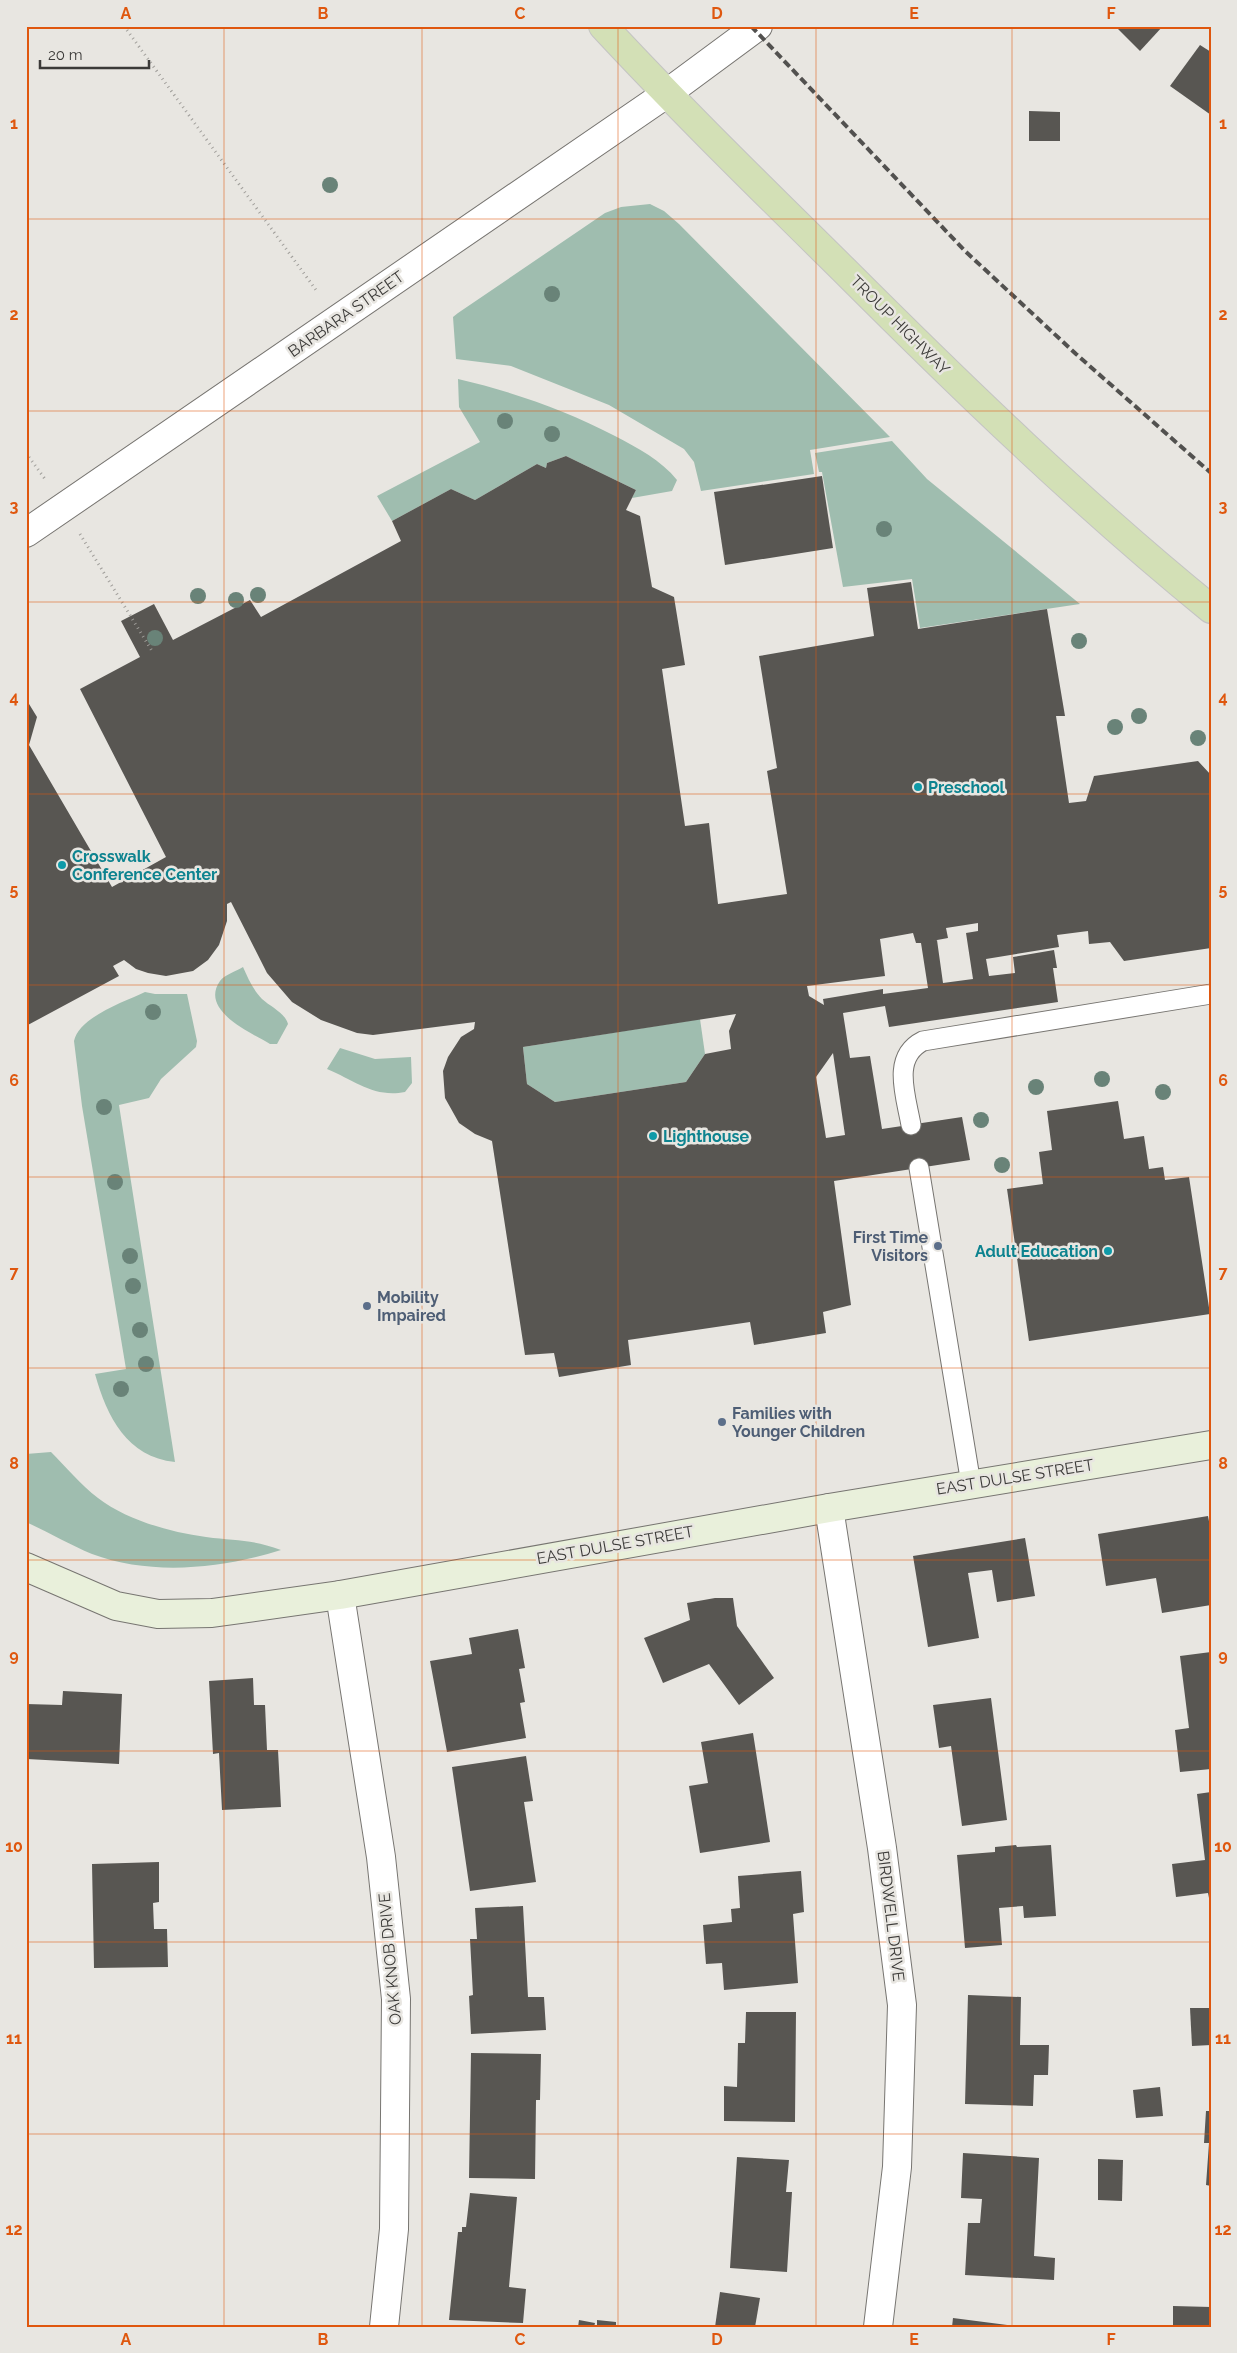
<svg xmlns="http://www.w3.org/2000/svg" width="1237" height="2353" font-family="Raleway,sans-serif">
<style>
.green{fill:#9fbdaf}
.building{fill:#585652;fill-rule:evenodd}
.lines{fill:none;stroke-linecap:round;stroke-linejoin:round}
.lane-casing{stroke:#777571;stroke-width:21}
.street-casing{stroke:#777571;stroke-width:30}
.secondary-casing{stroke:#777571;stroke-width:30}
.primary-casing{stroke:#c4c4c3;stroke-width:30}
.path{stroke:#a19f9b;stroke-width:3;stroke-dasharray:1 4;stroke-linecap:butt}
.lane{stroke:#fff;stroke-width:19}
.street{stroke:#fff;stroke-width:28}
.secondary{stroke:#e9f0db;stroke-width:28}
.primary{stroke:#d3e0b6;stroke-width:28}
.rail{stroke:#52514f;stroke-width:4;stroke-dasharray:8 4;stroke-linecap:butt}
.tree{fill:#698378}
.grid{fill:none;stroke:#df570e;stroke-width:1;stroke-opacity:0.55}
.culture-dot{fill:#0f9aa8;stroke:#e8e6e1;stroke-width:2}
.service-dot{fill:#5c6f8a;stroke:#e8e6e1;stroke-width:2}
.labels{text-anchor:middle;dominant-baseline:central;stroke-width:5;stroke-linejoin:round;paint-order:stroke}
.street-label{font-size:16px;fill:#3b3a38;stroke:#e8e6e1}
.culture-label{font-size:16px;font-weight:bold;fill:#0d838f;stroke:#e8e6e1;text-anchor:start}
.service-label{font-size:16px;font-weight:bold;fill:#4e5e75;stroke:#e8e6e1;text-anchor:start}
.neatline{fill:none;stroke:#df570e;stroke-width:2}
.grid-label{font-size:16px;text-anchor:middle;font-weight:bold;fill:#df570e}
</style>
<rect width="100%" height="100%" fill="#e8e6e1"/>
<!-- green -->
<g class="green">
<path d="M650,204L664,211L679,224L890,437L810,450L814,474L701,491L694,462L684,449L609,405L511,366L456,359L453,317L458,313L605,213L621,207Z"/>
<path d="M458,379C514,392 565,410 615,436C638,448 661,460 677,480L672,491L632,498L636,490L566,456L547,463L546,468L537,464L475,500L451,489L392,521L377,496L480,442L459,407Z"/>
<path d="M892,441L927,479L1080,604L920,628L912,579L843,587L822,472H819L815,453Z"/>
<path d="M243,967C248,978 253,990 262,999C271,1007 285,1013 288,1024L277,1044H270C252,1033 199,1011 220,981C224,975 237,971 243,967Z"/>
<path d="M145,992L155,994H187L197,1041L196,1047L161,1079L149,1098L119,1105L175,1462C127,1457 107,1417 95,1374L126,1369L82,1106L74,1041C79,1017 124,1002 145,992Z"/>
<path d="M700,1019L705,1054L686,1082L555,1102L527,1084L523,1047Z"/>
<path d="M340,1048L375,1059L411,1057L412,1083L405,1092C374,1098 356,1081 327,1069Z"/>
<path d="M51,1452C66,1467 81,1485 98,1498C127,1520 169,1532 206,1537C235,1541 252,1539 281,1550C221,1569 151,1576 92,1554C70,1545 48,1532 26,1522V1454Z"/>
</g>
<!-- building -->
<g class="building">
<path d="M1115,26H1163L1140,51Z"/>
<path d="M1200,45L1211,52V115L1170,86Z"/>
<path d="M1029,111L1060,112V141H1029Z"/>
<path d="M566,456L636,490L626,510L640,516L652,587L674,597L685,665L662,669L685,826L709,823L718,904L787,894L767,771L777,768L759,656L874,636L867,588L911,582L918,629L1047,609L1065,716H1056L1069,803L1086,801L1094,776L1198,761L1211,775V948L1124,961L1110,942L1089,944L1088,931L1057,935L1059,947L986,959L989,976L1015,973L1013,957L1054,950L1057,968H1053L1058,1002L889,1027L885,1006L843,1013L850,1058L870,1056L882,1129L962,1117L970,1160L834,1181L851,1305L823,1312L826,1333L754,1345L750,1322L628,1340L631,1365L559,1377L554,1353L525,1355L492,1141L475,1134L459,1123L445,1098L443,1071L448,1057L461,1037L474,1029L475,1022L373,1035L357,1033L321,1020L292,1002L267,973L231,902L227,904V921L219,945L208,960L193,971L166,976L148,973L136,969L124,960L113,966L119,976L26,1026V699L37,717L29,745L112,887L166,857L80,689L140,657L121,621L154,604L173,640L250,600L261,617L401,541L392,521L451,489L475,500L537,464L546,468L547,463ZM978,923V931L966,933L973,979L943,983L937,940L921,943L948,938L946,928ZM913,933L916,943H921L928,988L883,994V989L823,999L824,1005L809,996L807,986L885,976L880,939ZM736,1014L729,1031L731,1049L705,1054L686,1082L555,1102L527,1084L523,1047ZM833,1053L845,1135L826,1138L816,1077Z"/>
<path d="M822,476L833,548L725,565L714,492Z"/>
<path d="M1118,1101L1124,1139L1144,1136L1149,1169L1163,1167L1165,1180L1189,1177L1210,1314L1029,1341L1007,1189L1043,1184L1039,1152L1052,1150L1047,1111Z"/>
<path d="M1208,1516L1211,1532V1605L1162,1613L1156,1578L1106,1586L1098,1534Z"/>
<path d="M1025,1538L1035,1596L997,1602L992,1570L968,1573L979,1638L928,1647L913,1556Z"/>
<path d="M715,1598H733L737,1626L774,1678L739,1705L709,1664L663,1683L644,1638L690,1620L687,1603Z"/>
<path d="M518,1629L525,1668L519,1669L525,1702L520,1703L526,1738L447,1752L430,1661L472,1654L469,1638Z"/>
<path d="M1211,1652V1769L1180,1772L1175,1730L1189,1728L1180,1656Z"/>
<path d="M253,1678L254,1705H265L267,1750H278L281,1807L222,1810L219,1753L213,1754L209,1681Z"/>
<path d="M63,1691L122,1694L119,1764L27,1759L26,1704L62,1705Z"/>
<path d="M991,1698L1007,1820L962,1826L951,1746L939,1748L933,1705Z"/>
<path d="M753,1733L770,1842L700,1853L689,1786L708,1783L701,1742Z"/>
<path d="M526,1756L533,1801L524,1802L536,1882L470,1891L452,1767Z"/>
<path d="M1211,1792V1903H1210L1208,1893L1176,1897L1172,1864L1205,1860L1197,1794Z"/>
<path d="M1016,1845L1017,1847L1051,1845L1056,1916L1024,1918L1023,1906L999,1908L1002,1945L965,1948L957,1855L995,1852V1847Z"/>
<path d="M159,1862V1902L153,1903L154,1929H167L168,1967L94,1968L92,1864Z"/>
<path d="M801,1871L804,1912L793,1914L798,1983L724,1990L722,1963L706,1964L703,1925L732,1922L731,1909L740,1908L738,1876Z"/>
<path d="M523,1906L528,1997H544L546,2030L471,2034L469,1996L473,1995L470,1939H477L475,1908Z"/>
<path d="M968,1995L1021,1997L1020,2045H1049L1048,2075H1034L1033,2106L965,2104Z"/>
<path d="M1190,2008H1211V2045L1192,2046Z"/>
<path d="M746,2012H796L795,2122L724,2121V2086L737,2087L738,2043H745Z"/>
<path d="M471,2053L541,2054L540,2100H536L535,2179L469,2178Z"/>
<path d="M1160,2087L1163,2116L1136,2118L1133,2090Z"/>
<path d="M1206,2111H1211V2186L1206,2185L1209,2143H1204Z"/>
<path d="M963,2153L1039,2158L1034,2256L1055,2258L1054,2280L965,2275L968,2223H980L982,2199L961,2198Z"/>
<path d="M737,2157L789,2160L786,2192H792L787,2272L730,2268Z"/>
<path d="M1098,2159L1123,2160L1122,2201L1098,2200Z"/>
<path d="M470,2193L517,2197L509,2287L526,2289L523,2323L449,2320L458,2232H462V2227H466Z"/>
<path d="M720,2292L760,2298L755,2327H715Z"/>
<path d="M1173,2306L1211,2307V2327H1173Z"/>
<path d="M953,2318L1015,2326V2327H952Z"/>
<path d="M579,2320L595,2323L594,2327H578Z"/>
<path d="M597,2320L616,2322V2327H597Z"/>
</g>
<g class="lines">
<!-- lane casing -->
<g class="lane-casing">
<g id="lane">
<path d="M911,1125C906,1096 891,1057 923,1041L1211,994"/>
<path d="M919,1168L971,1484"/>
</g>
</g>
<!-- street casing -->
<g class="street-casing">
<g id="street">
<path d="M26,533L666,94L758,26"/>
<path d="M829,1508L882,1848L902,2005L897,2167L878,2327"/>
<path d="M340,1595L381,1857L396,1999L394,2229L384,2327"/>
</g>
</g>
<!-- secondary casing -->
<g class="secondary-casing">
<path id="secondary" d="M26,1567L116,1606L158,1614L212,1613L340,1595L829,1508L1211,1445"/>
</g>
<!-- primary casing -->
<g class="primary-casing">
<path id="primary" d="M603,26C681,110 763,190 844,270C962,388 1082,504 1211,609"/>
</g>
<!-- path -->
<g class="path">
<path d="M124,26L316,290"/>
<path d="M26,453L45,479"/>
<path d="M80,534L152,651"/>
</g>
<!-- lane -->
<use href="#lane" class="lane"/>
<!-- street -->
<use href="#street" class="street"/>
<!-- secondary -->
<use href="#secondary" class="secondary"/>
<!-- primary -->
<use href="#primary" class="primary"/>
<!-- rail -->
<path class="rail" d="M751,26L965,251L1076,354L1211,473"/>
</g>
<!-- trees -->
<g class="tree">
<circle cx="330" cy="185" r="8"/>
<circle cx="552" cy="294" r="8"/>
<circle cx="505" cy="421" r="8"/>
<circle cx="552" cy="434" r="8"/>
<circle cx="884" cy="529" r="8"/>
<circle cx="258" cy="595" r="8"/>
<circle cx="198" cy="596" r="8"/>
<circle cx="236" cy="600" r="8"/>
<circle cx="155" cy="638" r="8"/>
<circle cx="1079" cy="641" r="8"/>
<circle cx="1139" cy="716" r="8"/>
<circle cx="1115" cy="727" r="8"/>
<circle cx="1198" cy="738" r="8"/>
<circle cx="153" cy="1012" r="8"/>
<circle cx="1102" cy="1079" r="8"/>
<circle cx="1036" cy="1087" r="8"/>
<circle cx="1163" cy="1092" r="8"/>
<circle cx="104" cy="1107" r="8"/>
<circle cx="981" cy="1120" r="8"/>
<circle cx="1002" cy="1165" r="8"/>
<circle cx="115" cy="1182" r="8"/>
<circle cx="130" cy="1256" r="8"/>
<circle cx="133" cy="1286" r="8"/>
<circle cx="140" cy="1330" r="8"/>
<circle cx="146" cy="1364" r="8"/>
<circle cx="121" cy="1389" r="8"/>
</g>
<!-- grid -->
<path class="grid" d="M224,26V2327M422,26V2327M618,26V2327M816,26V2327M1012,26V2327M26,219H1211M26,411H1211M26,602H1211M26,794H1211M26,985H1211M26,1177H1211M26,1368H1211M26,1560H1211M26,1751H1211M26,1942H1211M26,2134H1211"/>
<!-- markers -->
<g class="culture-dot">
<circle cx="918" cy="787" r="5"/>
<circle cx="62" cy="865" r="5"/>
<circle cx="653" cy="1136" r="5"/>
<circle cx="1108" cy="1251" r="5"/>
</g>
<g class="service-dot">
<circle cx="938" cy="1246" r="5"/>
<circle cx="367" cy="1306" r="5"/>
<circle cx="722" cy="1422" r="5"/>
</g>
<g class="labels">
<!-- street labels -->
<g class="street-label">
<text transform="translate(346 314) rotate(-35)">BARBARA STREET</text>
<text transform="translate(900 325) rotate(45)">TROUP HIGHWAY</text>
<text transform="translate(1015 1477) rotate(-9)">EAST DULSE STREET</text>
<text transform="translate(615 1545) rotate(-10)">EAST DULSE STREET</text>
<text transform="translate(891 1916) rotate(83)">BIRDWELL DRIVE</text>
<text transform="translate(390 1959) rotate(-95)">OAK KNOB DRIVE</text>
</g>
<!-- culture labels -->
<g class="culture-label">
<text x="928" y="787">Preschool</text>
<text x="72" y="856">Crosswalk<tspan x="72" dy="18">Conference Center</tspan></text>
<text x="663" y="1136">Lighthouse</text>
<text x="1098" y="1251" text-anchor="end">Adult Education</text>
</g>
<!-- service labels -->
<g class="service-label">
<text x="928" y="1237" text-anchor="end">First Time<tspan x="928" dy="18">Visitors</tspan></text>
<text x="377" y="1297">Mobility<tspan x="377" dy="18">Impaired</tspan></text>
<text x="732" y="1413">Families with<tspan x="732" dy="18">Younger Children</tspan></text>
</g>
</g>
<!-- border -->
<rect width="1237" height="2353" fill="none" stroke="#e8e6e1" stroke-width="55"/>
<!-- scale -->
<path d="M40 60v8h109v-8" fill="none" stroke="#3b3a38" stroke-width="2.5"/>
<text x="48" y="60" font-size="15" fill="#3b3a38" stroke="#e8e6e1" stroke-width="4" paint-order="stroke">20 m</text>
<rect x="28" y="28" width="1182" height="2298" class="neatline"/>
<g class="grid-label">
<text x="126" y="19">A</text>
<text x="323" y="19">B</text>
<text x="520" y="19">C</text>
<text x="717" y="19">D</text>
<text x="914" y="19">E</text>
<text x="1111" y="19">F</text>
<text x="14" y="129">1</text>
<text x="1223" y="129">1</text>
<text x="14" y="320">2</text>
<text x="1223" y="320">2</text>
<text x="14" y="512">3</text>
<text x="1223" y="512">3</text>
<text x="14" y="703">4</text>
<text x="1223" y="703">4</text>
<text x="14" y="895">5</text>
<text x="1223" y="895">5</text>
<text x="14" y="1086">6</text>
<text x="1223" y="1086">6</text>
<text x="14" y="1278">7</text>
<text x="1223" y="1278">7</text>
<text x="14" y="1469">8</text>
<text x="1223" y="1469">8</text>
<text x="14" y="1661">9</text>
<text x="1223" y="1661">9</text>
<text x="14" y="1852">10</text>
<text x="1223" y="1852">10</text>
<text x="14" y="2044">11</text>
<text x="1223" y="2044">11</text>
<text x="14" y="2235">12</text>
<text x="1223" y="2235">12</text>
<text x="126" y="2345">A</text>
<text x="323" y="2345">B</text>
<text x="520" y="2345">C</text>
<text x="717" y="2345">D</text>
<text x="914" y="2345">E</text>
<text x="1111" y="2345">F</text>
</g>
</svg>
